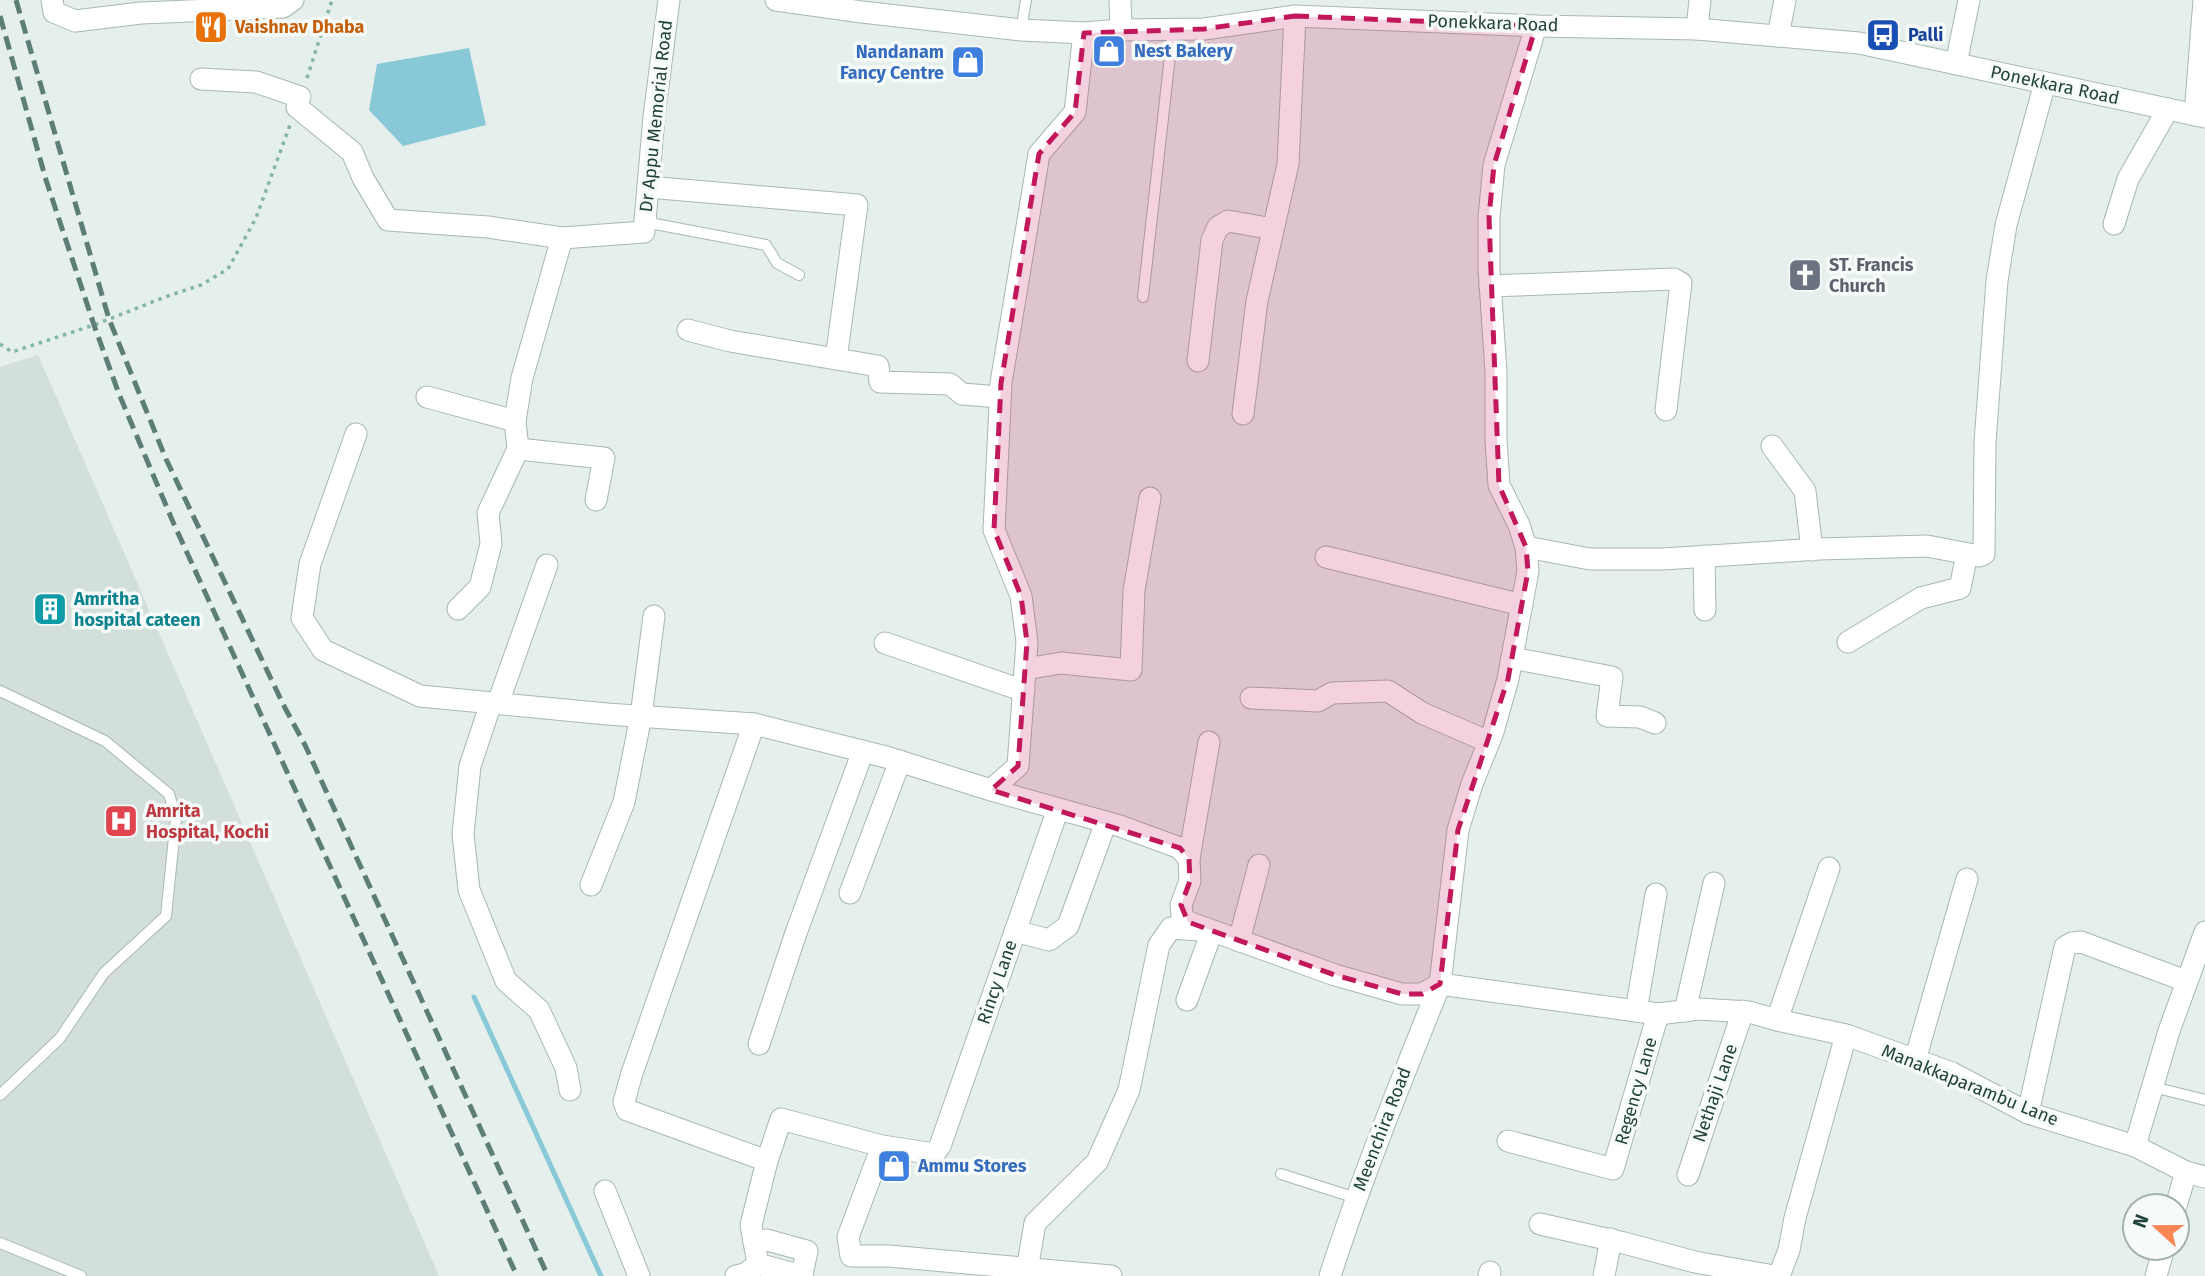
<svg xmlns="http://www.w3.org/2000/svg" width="2205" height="1276" font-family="'Fira Sans',sans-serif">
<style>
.built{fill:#d3dfda}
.water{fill:#89c8d7}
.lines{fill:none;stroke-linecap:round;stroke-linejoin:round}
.stream{stroke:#89c8d7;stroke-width:5}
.lane-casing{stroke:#a7b8b3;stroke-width:12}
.street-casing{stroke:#a7b8b3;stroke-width:23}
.path{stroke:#83b5a7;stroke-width:3.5;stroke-dasharray:3.5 5;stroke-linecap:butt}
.lane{stroke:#fff;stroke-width:10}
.street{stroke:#fff;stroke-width:21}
.rail{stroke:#5d7e76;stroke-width:5;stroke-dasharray:14 7;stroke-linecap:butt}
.marked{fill:#c2185b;fill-opacity:0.2;stroke:#c2185b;stroke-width:5;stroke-dasharray:14 9;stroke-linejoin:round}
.labels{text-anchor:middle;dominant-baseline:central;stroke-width:7;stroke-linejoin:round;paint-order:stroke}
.street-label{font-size:18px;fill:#22433b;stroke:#f6fbf9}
.food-label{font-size:18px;font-weight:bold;fill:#c56008;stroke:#f6fbf9;text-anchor:start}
.transit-label{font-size:18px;font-weight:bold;fill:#164399;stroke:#f6fbf9;text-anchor:start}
.shop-label{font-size:18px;font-weight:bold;fill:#366cbe;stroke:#f6fbf9;text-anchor:start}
.worship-label{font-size:18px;font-weight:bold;fill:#5b616d;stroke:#f6fbf9;text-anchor:start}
.culture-label{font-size:18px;font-weight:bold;fill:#0d838f;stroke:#f6fbf9;text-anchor:start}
.health-label{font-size:18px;font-weight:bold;fill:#be3a42;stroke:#f6fbf9;text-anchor:start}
</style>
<rect width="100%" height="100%" fill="#e5efeb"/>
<!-- built -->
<path class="built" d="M38,355L439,1276H0V367Z"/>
<!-- water -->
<path class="water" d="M469,48L486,125L403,146L369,110L377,64Z"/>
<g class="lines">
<!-- stream -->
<path class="stream" d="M474,997L601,1276"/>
<!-- lane casing -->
<g class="lane-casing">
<g id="lane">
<path d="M1021,30L1026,0"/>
<path d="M645,216L655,224L766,245L777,263L799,275"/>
<path d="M1143,297L1173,29"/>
<path d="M0,691L105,741L169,794L176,818L166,916L104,973L60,1038L0,1095"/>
<path d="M2153,1087L2205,1100"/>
<path d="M1281,1174L1356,1198"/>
<path d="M0,1243L81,1276"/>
</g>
</g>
<!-- street casing -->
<g class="street-casing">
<g id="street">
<path d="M52,0L54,12L75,21L141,13L283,7L293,0"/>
<path d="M776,0L862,12L1021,30L1084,33L1121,30L1204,29L1295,16L1536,26L1697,29L1859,43L2205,117"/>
<path d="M1120,0L1121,30"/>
<path d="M1536,26L1494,165L1489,217V268L1496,372V440L1499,485L1519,525L1526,547L1528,571L1508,679L1493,732L1472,784L1458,830L1440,984L1658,1014L1699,1009L1749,1012L1777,1020L1846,1035L1952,1073L2028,1113L2135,1146L2186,1172L2205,1177"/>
<path d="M1697,29L1700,0"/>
<path d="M1778,36L1785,0"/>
<path d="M1956,64L1969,0"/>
<path d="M201,79L256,82L300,97"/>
<path d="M297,107L352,152L363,178L388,220L488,227L562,238L644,232L654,117L669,0"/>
<path d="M2195,115L2204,0"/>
<path d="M648,187L857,205L836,359L730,341L688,330"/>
<path d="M2114,224L2128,179L2168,109"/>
<path d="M1490,286L1674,279L1681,283L1666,410"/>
<path d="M836,359L878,366L880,382L950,384L962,394L1000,397"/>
<path d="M1198,361L1212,240L1218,227L1228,221L1273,229"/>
<path d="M427,397L515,421"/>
<path d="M1243,414L1257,301L1288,164L1295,16"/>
<path d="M356,434L310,564L302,618L323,650L420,696L607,714L754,724L886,757L991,790L1018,766L1027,642L1021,596L994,530L1001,383L1039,154L1075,112L1084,33"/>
<path d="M1772,446L1805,491L1812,550"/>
<path d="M518,449L604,458L596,500"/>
<path d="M1526,547L1590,559H1663L1819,549L1927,546L1979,556L1984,554L1985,442L1997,281L2006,225L2045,83"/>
<path d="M1704,556L1705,610"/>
<path d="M1326,557L1522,605"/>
<path d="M458,609L480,587L491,544L488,513L518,449L515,421L522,378L562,238"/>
<path d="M1848,642L1921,598L1960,588L1967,554"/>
<path d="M885,643L1024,691"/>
<path d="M1512,658L1612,677L1607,716L1640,717L1655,723"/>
<path d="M1025,669L1061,663L1131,670L1134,590L1150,498"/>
<path d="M1251,698L1318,701L1332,693L1388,691L1422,713L1489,742"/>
<path d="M491,703L470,766L463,834L469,890L506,981L539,1010L566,1068L570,1090"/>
<path d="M498,703L547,565"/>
<path d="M754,724L632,1073L624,1102L627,1110L767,1161"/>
<path d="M991,790L1120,826L1180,848L1189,859L1190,881L1181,905L1182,916L1188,922L1335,975L1402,994H1422L1440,984"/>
<path d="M1189,859L1209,742"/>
<path d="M591,885L624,802L641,716L654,616"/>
<path d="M850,893L900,761"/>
<path d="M1015,931L1049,940L1068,926L1106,822"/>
<path d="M1239,941L1259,865"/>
<path d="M1636,1011L1656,894"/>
<path d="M1685,1011L1714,883"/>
<path d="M1777,1020L1829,868"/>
<path d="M759,1044L796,933L863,751"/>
<path d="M1915,1060L1967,879"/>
<path d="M2028,1113L2065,947L2072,943L2081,942L2186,981"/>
<path d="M1508,1141L1613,1169L1658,1014"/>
<path d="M882,1146L848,1237L851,1256H889L1111,1276"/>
<path d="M2135,1146L2169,1031L2205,932"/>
<path d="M1688,1175L1743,1011"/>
<path d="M605,1191L639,1276"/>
<path d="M2176,1206L2186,1172"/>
<path d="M1540,1224L1624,1243L1695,1262L1774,1276"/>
<path d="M754,1242L767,1240L807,1251L802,1275"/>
<path d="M736,1276L745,1274L758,1264"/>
<path d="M802,1276L758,1264L751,1225L767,1161L781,1119L882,1146L934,1154L940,1146L1058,809"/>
<path d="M1026,1276L1035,1223L1097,1162L1129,1090L1159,945L1171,928L1212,931L1187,1000"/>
<path d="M1330,1276C1362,1177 1401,1081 1440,984"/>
<path d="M1489,1276L1490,1272"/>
<path d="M1604,1276L1611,1239"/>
<path d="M1779,1276L1789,1250L1795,1218L1846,1035"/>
<path d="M2156,1276L2164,1248"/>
</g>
</g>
<!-- path -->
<g class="path">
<path d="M307,78L332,0"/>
<path d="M0,344L12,352L94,325L165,297L201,285L228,269L256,218L290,125"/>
</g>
<!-- lane -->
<use href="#lane" class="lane"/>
<!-- street -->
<use href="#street" class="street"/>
<!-- rail -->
<g class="rail">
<path d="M16,0L109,319L166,459L284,706L305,745L548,1276"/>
<path d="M0,16L46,180L94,325L119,394L173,522L517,1276"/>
</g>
</g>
<!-- marked area -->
<path class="marked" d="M1295,16L1536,26L1494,165L1489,217L1499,485L1526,547L1528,571L1508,679L1458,830L1440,984L1422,994H1402L1335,975L1188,922L1181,905L1190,881L1189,859L1180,848L991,790L1018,766L1027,642L1021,596L994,530L1001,383L1039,154L1075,112L1084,33L1204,29Z"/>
<!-- icons -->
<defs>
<g id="restaurant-square" transform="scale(1.75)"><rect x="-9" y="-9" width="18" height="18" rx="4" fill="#e8710a" stroke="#f6fbf9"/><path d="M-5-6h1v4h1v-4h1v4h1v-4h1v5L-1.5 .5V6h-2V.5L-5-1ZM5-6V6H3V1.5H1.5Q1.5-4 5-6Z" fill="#fff"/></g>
<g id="bus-square" transform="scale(1.75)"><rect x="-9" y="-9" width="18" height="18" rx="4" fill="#1a4fb4" stroke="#f6fbf9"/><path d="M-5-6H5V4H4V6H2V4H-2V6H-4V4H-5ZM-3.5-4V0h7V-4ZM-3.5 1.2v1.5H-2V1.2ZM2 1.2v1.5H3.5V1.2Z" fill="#fff"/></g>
<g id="shop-square" transform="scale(1.75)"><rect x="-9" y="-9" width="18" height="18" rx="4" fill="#3f7fe0" stroke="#f6fbf9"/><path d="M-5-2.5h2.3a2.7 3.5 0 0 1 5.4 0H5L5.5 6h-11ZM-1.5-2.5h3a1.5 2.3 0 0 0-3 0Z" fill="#fff"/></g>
<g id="church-square" transform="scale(1.75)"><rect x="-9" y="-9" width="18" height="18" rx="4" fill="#6b7280" stroke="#f6fbf9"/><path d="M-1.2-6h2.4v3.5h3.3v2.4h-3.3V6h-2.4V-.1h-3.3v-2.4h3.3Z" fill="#fff"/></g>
<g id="building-square" transform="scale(1.75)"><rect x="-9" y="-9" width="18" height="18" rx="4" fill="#0f9aa8" stroke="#f6fbf9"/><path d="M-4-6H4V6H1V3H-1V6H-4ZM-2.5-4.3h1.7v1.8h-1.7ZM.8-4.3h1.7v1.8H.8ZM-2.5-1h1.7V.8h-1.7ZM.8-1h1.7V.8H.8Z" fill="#fff"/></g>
<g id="hospital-square" transform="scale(1.75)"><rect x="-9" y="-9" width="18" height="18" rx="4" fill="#e0444e" stroke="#f6fbf9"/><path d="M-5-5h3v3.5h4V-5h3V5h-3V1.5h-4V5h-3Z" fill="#fff"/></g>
</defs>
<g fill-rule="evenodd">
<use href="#restaurant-square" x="211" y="27"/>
<use href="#bus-square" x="1883" y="35"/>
<use href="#shop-square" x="1109" y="51"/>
<use href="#shop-square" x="968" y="62"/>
<use href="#church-square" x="1805" y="275"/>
<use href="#building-square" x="50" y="609"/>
<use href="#hospital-square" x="121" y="821"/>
<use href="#shop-square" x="894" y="1166"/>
</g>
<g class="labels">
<!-- street labels -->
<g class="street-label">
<text transform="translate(1493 23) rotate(2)">Ponekkara Road</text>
<text transform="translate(2055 85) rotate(12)">Ponekkara Road</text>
<text transform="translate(656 116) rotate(-84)">Dr Appu Memorial Road</text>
<text transform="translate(997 982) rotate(-71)">Rincy Lane</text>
<text transform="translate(1970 1085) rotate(22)">Manakkaparambu Lane</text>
<text transform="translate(1636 1091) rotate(-74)">Regency Lane</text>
<text transform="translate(1715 1093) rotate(-71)">Nethaji Lane</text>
<text transform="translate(1382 1129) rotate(-69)">Meenchira Road</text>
</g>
<!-- food labels -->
<g class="food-label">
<text x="235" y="27">Vaishnav Dhaba</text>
</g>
<!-- transit labels -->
<g class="transit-label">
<text x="1908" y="35">Palli</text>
</g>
<!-- shop labels -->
<g class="shop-label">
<text x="1134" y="51">Nest Bakery</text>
<text x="944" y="52" text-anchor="end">Nandanam<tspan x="944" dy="21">Fancy Centre</tspan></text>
<text x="918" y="1166">Ammu Stores</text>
</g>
<!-- worship labels -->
<g class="worship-label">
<text x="1829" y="265">ST. Francis<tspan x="1829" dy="21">Church</tspan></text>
</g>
<!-- culture labels -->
<g class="culture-label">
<text x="74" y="599">Amritha<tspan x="74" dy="21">hospital cateen</tspan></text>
</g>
<!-- health labels -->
<g class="health-label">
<text x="146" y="811">Amrita<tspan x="146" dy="21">Hospital, Kochi</tspan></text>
</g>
</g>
<!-- north arrow -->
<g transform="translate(2156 1227) rotate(291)"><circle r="33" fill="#f6fbf9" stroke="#a1b1ad" stroke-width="2"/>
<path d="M0-5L12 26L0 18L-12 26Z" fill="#fc8556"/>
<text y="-10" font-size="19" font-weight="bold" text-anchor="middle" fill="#22433b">N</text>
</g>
</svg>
